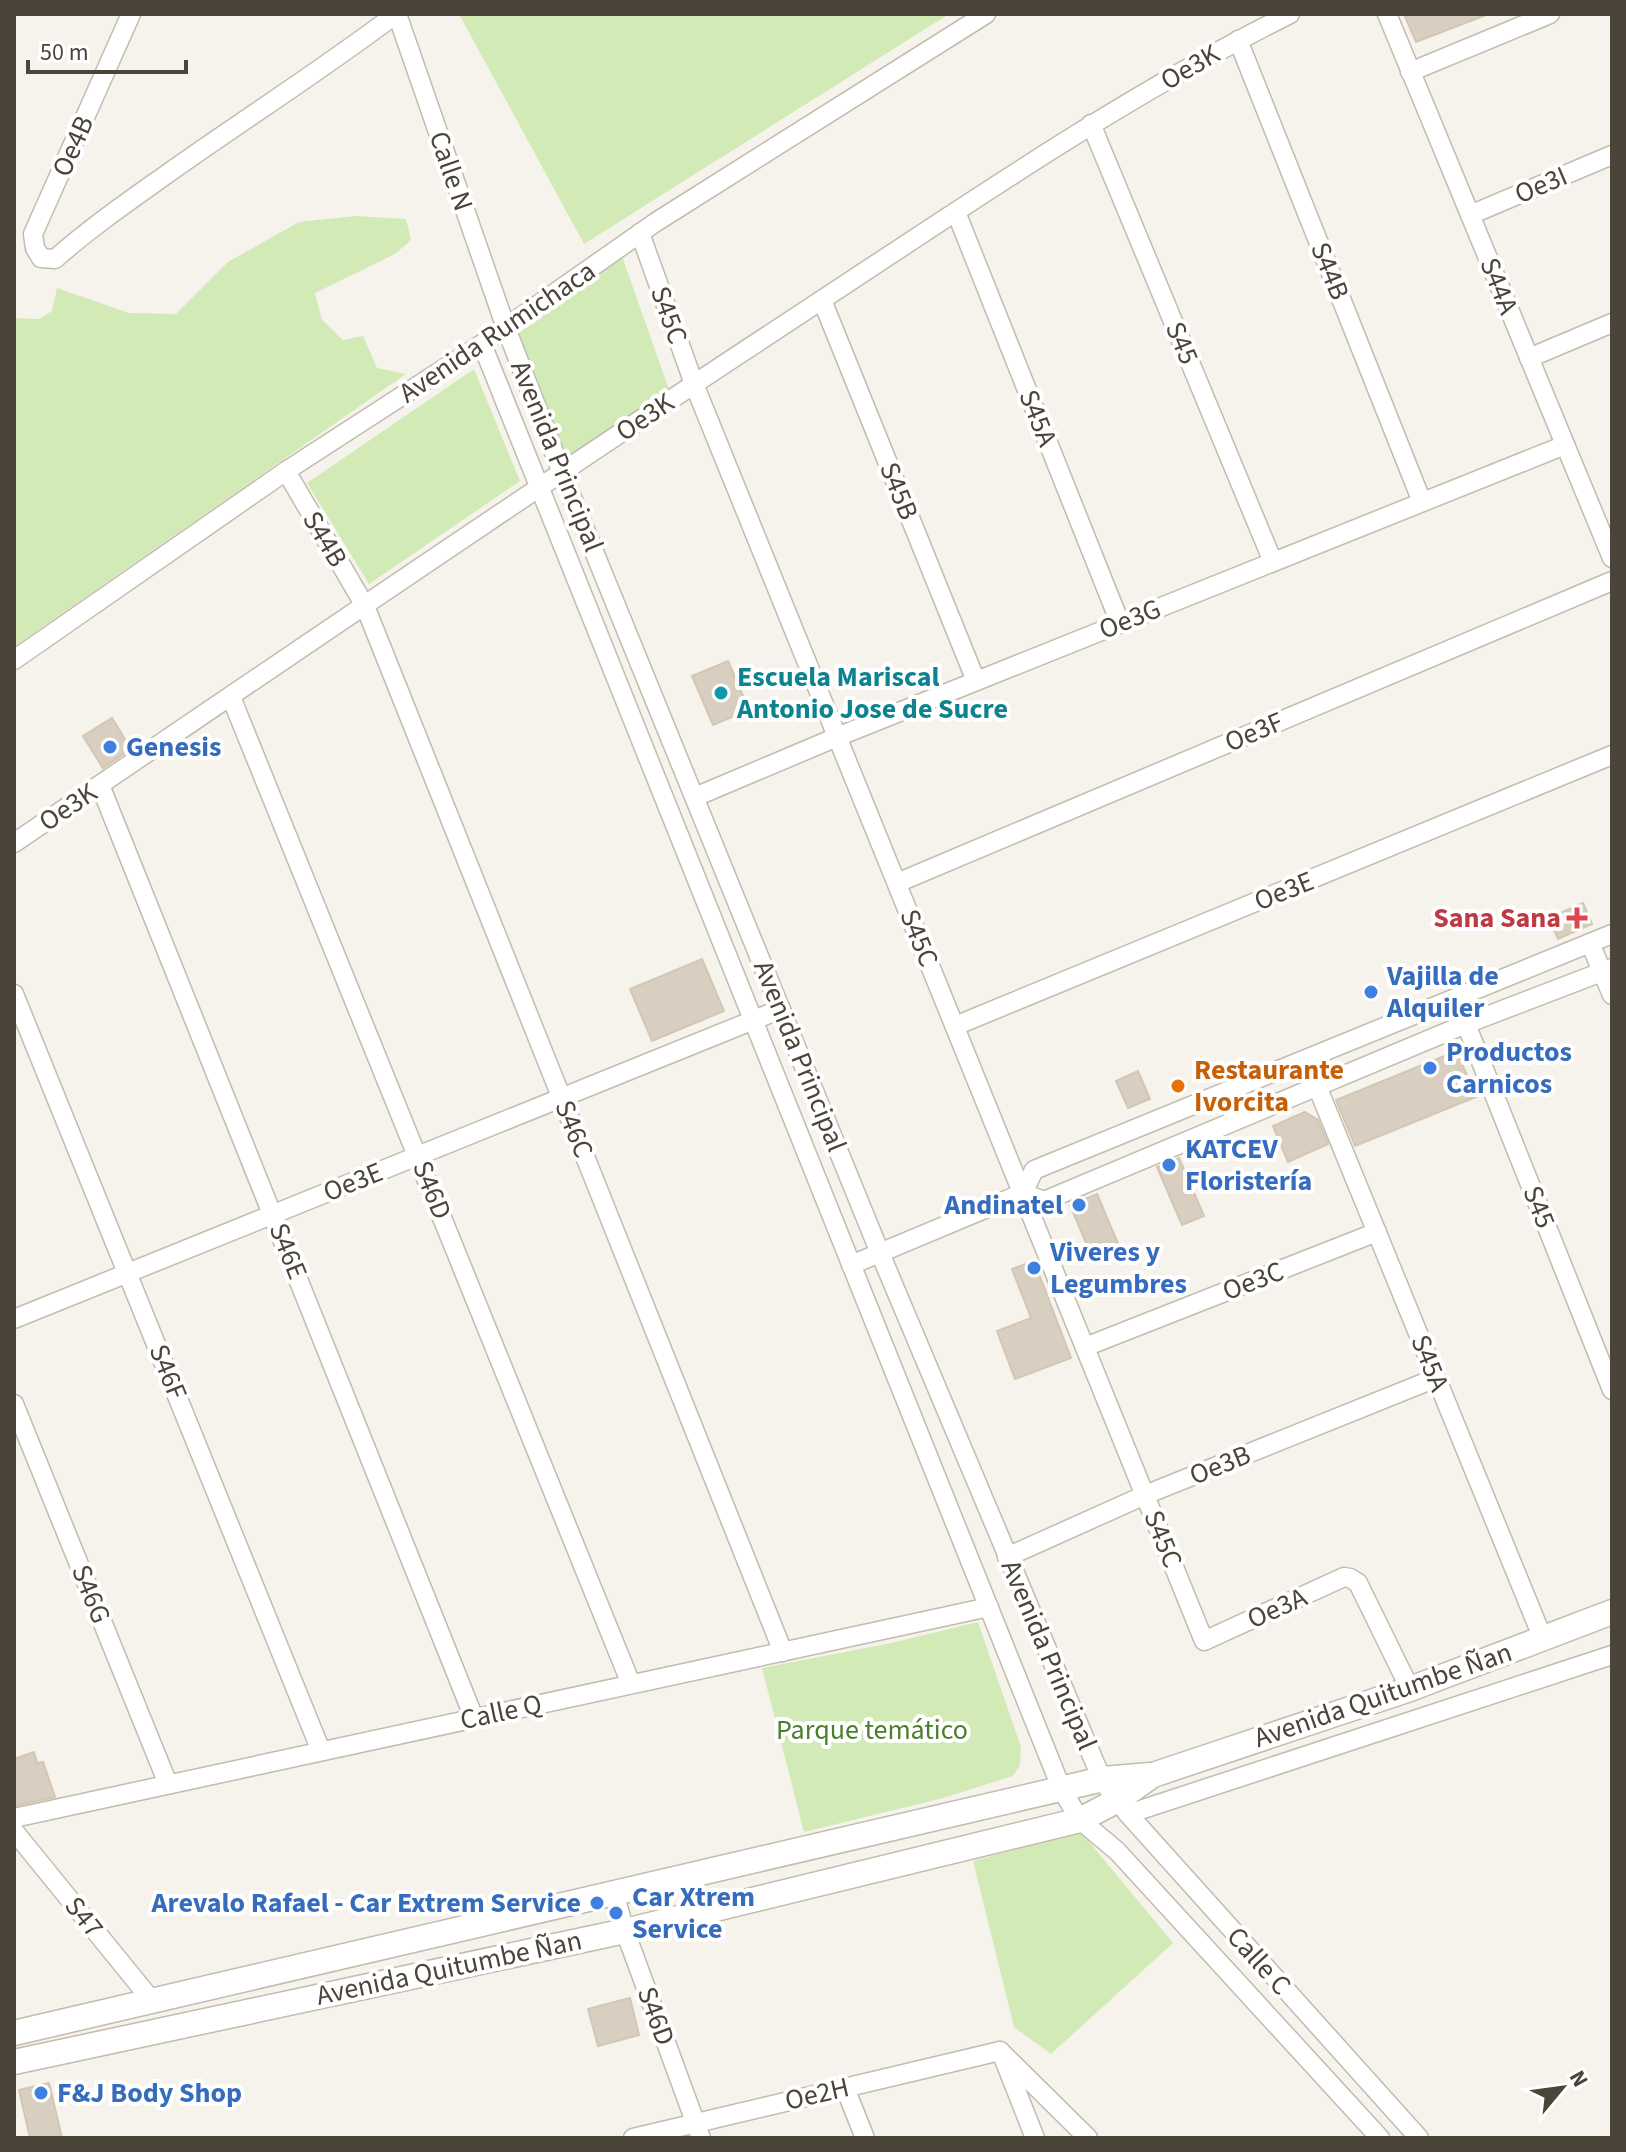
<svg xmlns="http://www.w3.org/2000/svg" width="1626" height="2152" font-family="'Source Sans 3',sans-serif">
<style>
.green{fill:#d2eab5}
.building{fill:#d8cfc1;stroke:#d3c7b4;stroke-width:2}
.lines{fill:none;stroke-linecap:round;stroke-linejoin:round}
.minor-casing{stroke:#c2bbae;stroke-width:21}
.tertiary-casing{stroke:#c2bbae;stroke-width:27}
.minor{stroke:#fff;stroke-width:18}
.tertiary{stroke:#fff;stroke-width:24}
.culture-dot{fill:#0f9aa8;stroke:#fff;stroke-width:3}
.shop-dot{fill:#3f7fe0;stroke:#fff;stroke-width:3}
.health-dot{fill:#e0444e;stroke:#fff;stroke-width:3}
.food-dot{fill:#e8710a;stroke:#fff;stroke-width:3}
.labels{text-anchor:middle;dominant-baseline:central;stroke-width:8;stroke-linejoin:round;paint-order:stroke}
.street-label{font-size:28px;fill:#4b4439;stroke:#fff}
.culture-label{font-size:28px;font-weight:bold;fill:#0d838f;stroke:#fff;text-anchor:start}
.shop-label{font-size:28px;font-weight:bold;fill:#366cbe;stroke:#fff;text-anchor:start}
.health-label{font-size:28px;font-weight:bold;fill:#be3a42;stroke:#fff;text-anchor:end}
.food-label{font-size:28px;font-weight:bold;fill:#c56008;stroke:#fff;text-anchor:start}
.park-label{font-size:28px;fill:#4a7f2a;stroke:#fff}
</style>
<rect width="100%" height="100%" fill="#f6f3ec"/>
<!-- green -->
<g class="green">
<path d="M459,14H949L584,244Z"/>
<path d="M355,216L406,219L411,240L395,254L315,293L322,320L343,340L363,336L377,368L406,374L14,647V318L39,319L52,311L57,288L129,313L176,314L228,262L299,222Z"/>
<path d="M619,248L672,398L562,473L506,328Z"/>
<path d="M474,369L520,481L369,584L307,483Z"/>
<path d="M978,1622L1021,1747L1020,1765L1013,1776L943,1798L804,1832L762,1668L891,1643Z"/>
<path d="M1081,1832L1173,1943L1051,2054L1014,2027L973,1861Z"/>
</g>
<!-- building -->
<g class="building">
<path d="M1404,14H1486V15L1416,42Z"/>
<path d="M728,661L749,710L713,725L692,676Z"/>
<path d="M112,718L131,749L103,768L83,736Z"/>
<path d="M1583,903L1592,924L1558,939L1549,918Z"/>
<path d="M702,959L724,1011L652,1041L630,989Z"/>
<path d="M1449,1054L1460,1059L1476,1097L1355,1146L1336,1100Z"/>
<path d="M1138,1071L1150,1099L1128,1108L1116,1081Z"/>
<path d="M1305,1112L1318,1120L1328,1144L1288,1162L1273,1126Z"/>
<path d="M1179,1158L1204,1216L1182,1225L1157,1167Z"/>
<path d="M1097,1194L1122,1253L1095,1264L1070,1205Z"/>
<path d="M1034,1261L1071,1358L1015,1379L997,1331L1031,1318L1012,1269Z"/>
<path d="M34,1752L37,1763L43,1762L55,1797L14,1806V1759Z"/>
<path d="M630,1998L639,2035L598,2046L588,2009Z"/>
<path d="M49,2083L62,2138H30L19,2090Z"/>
</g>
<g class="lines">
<!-- minor casing -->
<g class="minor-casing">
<g id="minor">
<path d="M131,14L33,234L35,248L41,258L55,259C90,228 129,201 167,174C243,120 322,70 396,14"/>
<path d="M397,14L506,328L562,473L880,1253L1103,1782L1128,1814L1419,2138"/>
<path d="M1387,14L1612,558"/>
<path d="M1238,40L1422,502"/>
<path d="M1410,72L1550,14"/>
<path d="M1091,124L1273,562"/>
<path d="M956,212L1120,623"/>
<path d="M1470,215L1612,155"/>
<path d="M640,233L694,384L1204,1641L1344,1577L1350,1578L1358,1583L1410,1689"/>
<path d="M822,300L976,681"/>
<path d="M482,344L1062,1790L1080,1820L1117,1851L1380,2138"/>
<path d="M1529,358L1612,323"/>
<path d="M286,471L365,606L783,1652"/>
<path d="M14,660L286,471L482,344L656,222L986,14"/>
<path d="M231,697L631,1684"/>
<path d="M100,785L474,1718"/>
<path d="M695,797L837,737L1565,445"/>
<path d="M14,843C278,664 541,484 808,309C965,206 1121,98 1290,14"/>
<path d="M897,883L1612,581"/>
<path d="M1590,943L1612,995"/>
<path d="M14,994L321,1751"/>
<path d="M1466,1024L1612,1390"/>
<path d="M955,1026L1612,755"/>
<path d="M1317,1086L1543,1639"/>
<path d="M1023,1193L1044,1201L1466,1024L1612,968"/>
<path d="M851,1265L1023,1193L1034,1170L1612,934"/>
<path d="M14,1319L781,1009"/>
<path d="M1085,1347L1377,1232"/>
<path d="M14,1404L168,1784"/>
<path d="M1007,1557L1145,1495L1436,1378"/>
<path d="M1128,1814L1612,1655"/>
<path d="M14,1818L989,1607"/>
<path d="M14,1831L153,2002"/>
<path d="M614,1893L625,1931L701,2138"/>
<path d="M1000,2051L1088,2138"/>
<path d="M1003,2057L1035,2138"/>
<path d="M845,2088L865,2138"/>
<path d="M633,2138L1000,2051"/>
</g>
</g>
<!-- tertiary casing -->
<g class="tertiary-casing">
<g id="tertiary">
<path d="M14,2033L1103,1779L1150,1775"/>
<path d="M14,2062L625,1931L1080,1820L1116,1801L1153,1775L1410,1689L1612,1612"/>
</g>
</g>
<!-- minor -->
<use href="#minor" class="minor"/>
<!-- tertiary -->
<use href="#tertiary" class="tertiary"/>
</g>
<!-- markers -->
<circle class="culture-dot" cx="721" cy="693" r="8"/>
<g class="shop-dot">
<circle cx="110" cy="747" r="8"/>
<circle cx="1371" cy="992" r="8"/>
<circle cx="1430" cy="1068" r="8"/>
<circle cx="1169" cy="1165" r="8"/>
<circle cx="1079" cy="1205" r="8"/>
<circle cx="1034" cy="1268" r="8"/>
<circle cx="597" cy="1903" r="8"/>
<circle cx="616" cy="1913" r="8"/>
<circle cx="41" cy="2093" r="8"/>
</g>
<path class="health-dot" d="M1573 906h8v8h8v8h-8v8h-8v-8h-8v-8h8z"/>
<circle class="food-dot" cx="1178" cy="1086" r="8"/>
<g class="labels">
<!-- street labels -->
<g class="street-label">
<text transform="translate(1190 67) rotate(-30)">Oe3K</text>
<text transform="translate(73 146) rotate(-66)">Oe4B</text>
<text transform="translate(451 171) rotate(71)">Calle N</text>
<text transform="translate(1541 185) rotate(-23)">Oe3I</text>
<text transform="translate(1330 271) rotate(68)">S44B</text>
<text transform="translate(1499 286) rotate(68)">S44A</text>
<text transform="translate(669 315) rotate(70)">S45C</text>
<text transform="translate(497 332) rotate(-34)">Avenida Rumichaca</text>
<text transform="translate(1182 343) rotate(67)">S45</text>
<text transform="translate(645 417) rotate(-34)">Oe3K</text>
<text transform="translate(1038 418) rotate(68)">S45A</text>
<text transform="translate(557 456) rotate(68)">Avenida Principal</text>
<text transform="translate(899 491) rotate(68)">S45B</text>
<text transform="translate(325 539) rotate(59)">S44B</text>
<text transform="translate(1130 619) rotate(-22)">Oe3G</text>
<text transform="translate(1254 732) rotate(-23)">Oe3F</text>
<text transform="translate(68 807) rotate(-34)">Oe3K</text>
<text transform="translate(1284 891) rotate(-22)">Oe3E</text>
<text transform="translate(919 938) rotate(68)">S45C</text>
<text transform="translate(800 1056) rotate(68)">Avenida Principal</text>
<text transform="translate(574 1129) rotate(68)">S46C</text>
<text transform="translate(353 1182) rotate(-22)">Oe3E</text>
<text transform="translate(432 1190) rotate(68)">S46D</text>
<text transform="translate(1539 1207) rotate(68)">S45</text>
<text transform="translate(288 1251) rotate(68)">S46E</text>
<text transform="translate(1253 1281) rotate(-21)">Oe3C</text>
<text transform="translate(1430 1363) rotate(68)">S45A</text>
<text transform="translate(168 1372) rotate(68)">S46F</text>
<text transform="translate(1220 1465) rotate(-22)">Oe3B</text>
<text transform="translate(1163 1539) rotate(68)">S45C</text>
<text transform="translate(91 1594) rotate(68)">S46G</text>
<text transform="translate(1277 1608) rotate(-24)">Oe3A</text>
<text transform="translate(1049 1655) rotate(67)">Avenida Principal</text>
<text transform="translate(1383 1695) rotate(-19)">Avenida Quitumbe Ñan</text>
<text transform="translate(501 1712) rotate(-12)">Calle Q</text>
<text transform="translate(84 1917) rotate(51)">S47</text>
<text transform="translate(1259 1961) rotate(48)">Calle C</text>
<text transform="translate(449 1968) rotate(-12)">Avenida Quitumbe Ñan</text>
<text transform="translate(656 2016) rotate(70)">S46D</text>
<text transform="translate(817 2094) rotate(-13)">Oe2H</text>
</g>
<!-- culture labels -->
<g class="culture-label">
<text x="737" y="677">Escuela Mariscal<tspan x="737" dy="32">Antonio Jose de Sucre</tspan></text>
</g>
<!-- shop labels -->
<g class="shop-label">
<text x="126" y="747">Genesis</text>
<text x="1387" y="976">Vajilla de<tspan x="1387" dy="32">Alquiler</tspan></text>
<text x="1446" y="1052">Productos<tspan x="1446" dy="32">Carnicos</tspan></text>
<text x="1185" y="1149">KATCEV<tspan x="1185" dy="32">Floristería</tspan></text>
<text x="1063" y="1205" text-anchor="end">Andinatel</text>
<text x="1050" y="1252">Viveres y<tspan x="1050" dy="32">Legumbres</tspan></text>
<text x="632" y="1897">Car Xtrem<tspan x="632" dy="32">Service</tspan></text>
<text x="581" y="1903" text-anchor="end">Arevalo Rafael - Car Extrem Service</text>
<text x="57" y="2093">F&amp;J Body Shop</text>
</g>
<!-- health labels -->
<g class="health-label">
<text x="1561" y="918">Sana Sana</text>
</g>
<!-- food labels -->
<g class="food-label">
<text x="1194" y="1070">Restaurante<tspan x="1194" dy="32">Ivorcita</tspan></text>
</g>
<!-- park labels -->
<g class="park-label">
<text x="872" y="1730">Parque temático</text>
</g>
</g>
<!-- border -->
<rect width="1626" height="2152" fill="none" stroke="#4b4439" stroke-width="32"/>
<!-- north arrow -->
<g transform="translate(1562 2088) rotate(61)" stroke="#ffffff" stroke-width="6" paint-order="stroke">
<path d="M0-6L14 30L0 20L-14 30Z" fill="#4b4439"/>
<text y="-12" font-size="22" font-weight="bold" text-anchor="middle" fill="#4b4439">N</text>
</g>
<!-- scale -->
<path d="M28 60v12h158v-12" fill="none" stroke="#4b4439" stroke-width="4"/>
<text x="40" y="60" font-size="24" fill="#4b4439" stroke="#ffffff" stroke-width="6" paint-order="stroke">50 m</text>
</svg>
